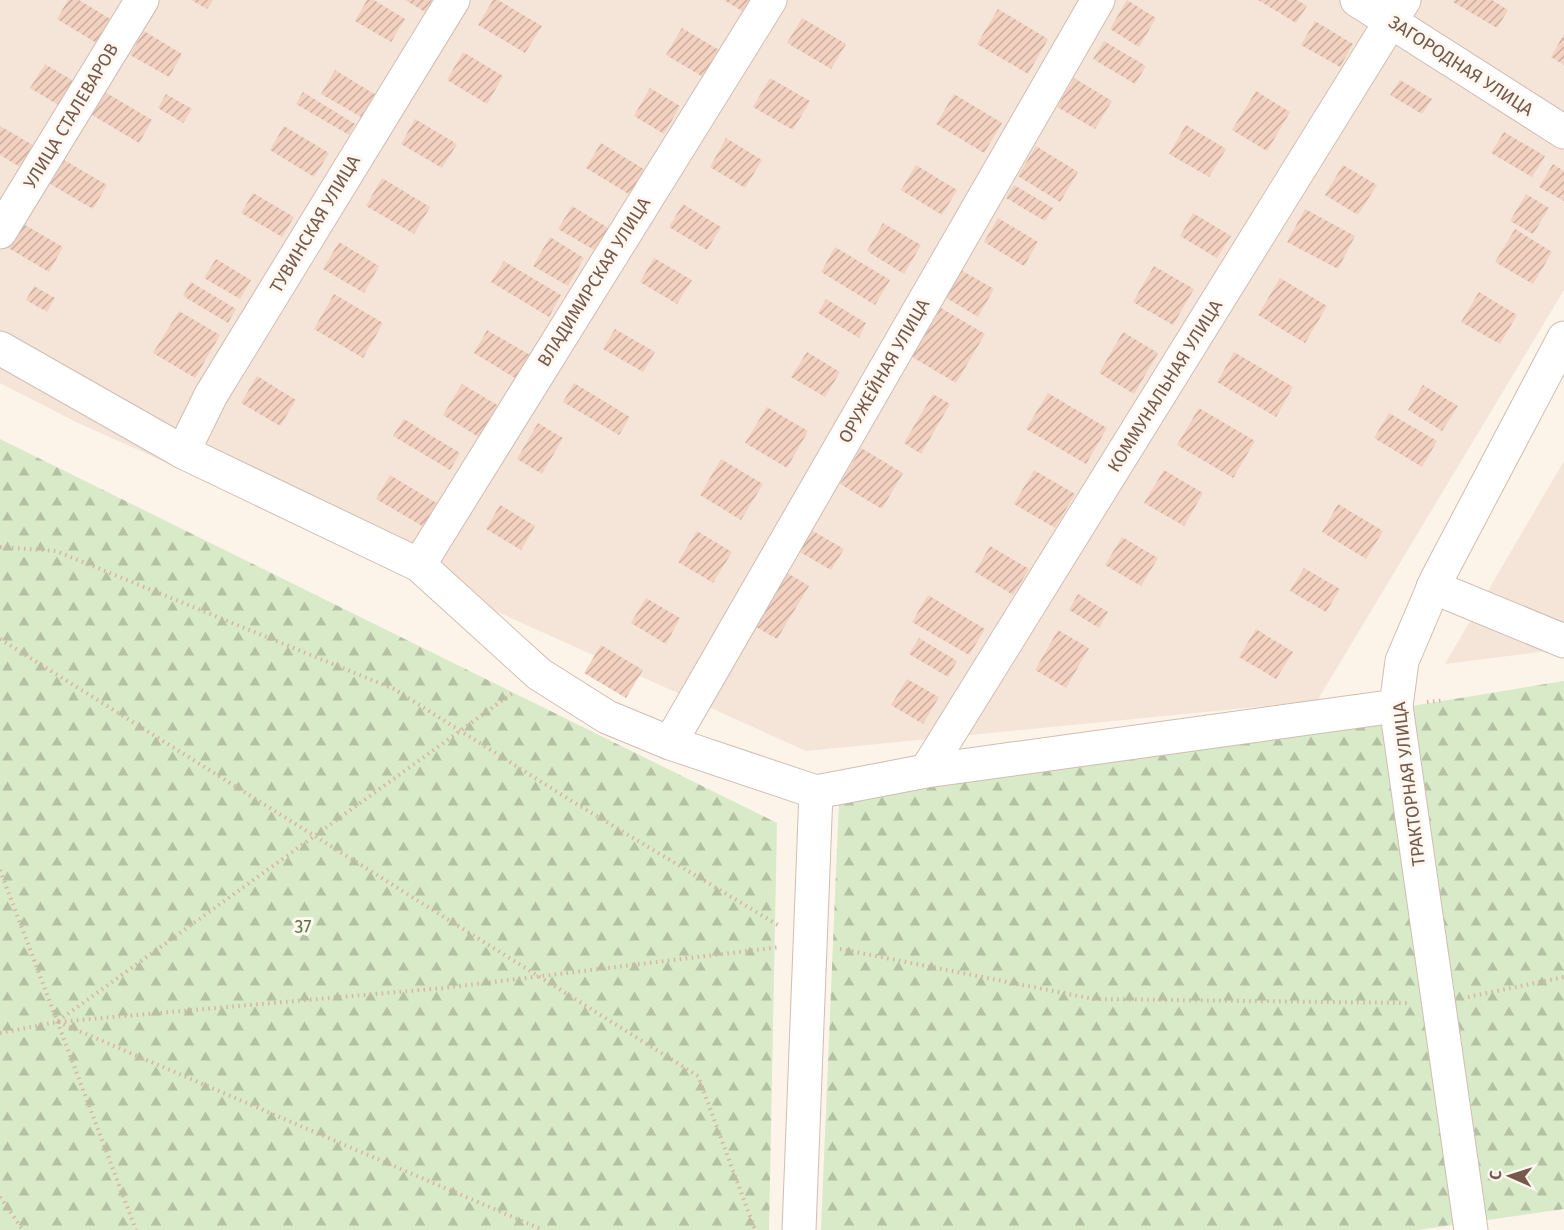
<svg xmlns="http://www.w3.org/2000/svg" width="1564" height="1230" font-family="'Fira Sans',sans-serif">
<style>
.residential{fill:#f4e5d8}
.forest{fill:url(#forest-firs)}
.building{fill:url(#building-hatch)}
.lines{fill:none;stroke-linecap:round;stroke-linejoin:round}
.minor-casing{stroke:#d1bdb1;stroke-width:35}
.path{stroke:#d7b4a4;stroke-width:4;stroke-dasharray:1.5 4.5;stroke-linecap:butt}
.minor{stroke:#fff;stroke-width:33}
.labels{text-anchor:middle;dominant-baseline:central;stroke-width:6;stroke-linejoin:round;paint-order:stroke}
.street-label{font-size:18px;fill:#77594c;stroke:#fff8f0}
.park-label{font-size:18px;fill:#547741;stroke:#fff8f0}
</style>
<defs>
<pattern id="forest-firs" width="22" height="20" patternUnits="userSpaceOnUse" patternTransform="scale(1.5)"><rect width="22" height="20" fill="#d8eac7"/><path d="M5 1l3.5 6h-7zM16 11l3.5 6h-7z" fill="#b4c1a4"/></pattern>
<pattern id="building-hatch" width="6" height="6" patternUnits="userSpaceOnUse" patternTransform="scale(1.5)"><rect width="6" height="6" fill="#f2d1c1"/><path d="M-1 1l2-2M0 6l6-6M5 7l2-2" fill="none" stroke="#c9ad9f"/></pattern>
</defs>
<rect width="100%" height="100%" fill="#fcf4e9"/>
<!-- residential -->
<g class="residential">
<path d="M0,0H1564V290L1317,701L806,751L76,422L0,383Z"/>
<path d="M1564,461V649L1445,664Z"/>
</g>
<!-- forest -->
<g class="forest">
<path d="M0,439L777,823L769,1230H0Z"/>
<path d="M1564,681V1209L1418,1230H821L839,800Z"/>
</g>
<!-- building -->
<g class="building">
<path d="M68,0H79L112,20L98,44L57,19Z"/>
<path d="M191,0H213L207,9Z"/>
<path d="M367,0H374L405,19L391,42L355,21Z"/>
<path d="M405,0H432L425,12Z"/>
<path d="M493,0H498L542,26L525,53L478,25Z"/>
<path d="M724,0H753L745,13Z"/>
<path d="M1127,0L1156,18L1139,47L1110,29Z"/>
<path d="M1258,0H1297L1307,6L1296,23Z"/>
<path d="M1454,0H1492L1508,10L1497,28L1453,2Z"/>
<path d="M998,9L1048,39L1028,74L977,44Z"/>
<path d="M802,18L846,44L831,69L787,43Z"/>
<path d="M1315,21L1353,44L1340,67L1301,45Z"/>
<path d="M682,28L719,50L703,77L666,55Z"/>
<path d="M144,31L182,54L169,77L130,55Z"/>
<path d="M1564,34V65L1551,57Z"/>
<path d="M1104,41L1146,66L1135,84L1093,59Z"/>
<path d="M463,52L503,76L487,104L447,80Z"/>
<path d="M45,64L75,82L60,106L30,88Z"/>
<path d="M335,70L376,95L363,118L321,94Z"/>
<path d="M770,78L810,101L793,130L753,107Z"/>
<path d="M1074,78L1112,101L1095,129L1057,107Z"/>
<path d="M1400,80L1432,99L1422,114L1390,95Z"/>
<path d="M650,88L680,106L664,134L634,116Z"/>
<path d="M1256,91L1290,112L1267,151L1232,130Z"/>
<path d="M105,92L152,120L139,143L92,115Z"/>
<path d="M303,92L355,124L349,135L296,104Z"/>
<path d="M166,94L192,109L183,123L158,108Z"/>
<path d="M954,94L1002,123L984,153L936,124Z"/>
<path d="M415,119L457,144L442,168L401,144Z"/>
<path d="M1186,125L1226,149L1209,177L1169,154Z"/>
<path d="M0,126L33,145L20,167L0,155Z"/>
<path d="M284,126L329,153L314,177L270,150Z"/>
<path d="M1504,132L1545,156L1532,177L1491,153Z"/>
<path d="M726,138L762,160L745,188L710,167Z"/>
<path d="M601,143L647,171L632,196L586,168Z"/>
<path d="M1036,146L1078,172L1060,202L1018,176Z"/>
<path d="M64,160L107,185L93,209L50,184Z"/>
<path d="M1553,164L1564,171V201L1539,187Z"/>
<path d="M916,165L957,190L942,215L901,190Z"/>
<path d="M1343,165L1377,185L1358,215L1325,195Z"/>
<path d="M382,178L430,207L414,234L366,206Z"/>
<path d="M1014,185L1053,208L1045,221L1006,198Z"/>
<path d="M253,193L294,217L282,237L241,213Z"/>
<path d="M1526,194L1549,208L1533,234L1510,221Z"/>
<path d="M683,204L721,227L707,250L669,227Z"/>
<path d="M572,206L610,229L596,251L558,229Z"/>
<path d="M1305,209L1355,236L1338,269L1287,242Z"/>
<path d="M1193,213L1231,236L1217,258L1180,236Z"/>
<path d="M998,218L1038,242L1024,266L984,242Z"/>
<path d="M20,222L63,247L49,272L5,246Z"/>
<path d="M883,223L921,245L904,274L867,251Z"/>
<path d="M1515,229L1552,252L1533,284L1495,262Z"/>
<path d="M550,237L584,258L568,286L533,266Z"/>
<path d="M339,242L379,266L364,293L323,269Z"/>
<path d="M835,247L890,280L875,305L821,272Z"/>
<path d="M654,258L692,280L677,304L640,282Z"/>
<path d="M216,259L251,280L240,299L204,278Z"/>
<path d="M504,261L561,295L549,317L491,282Z"/>
<path d="M1154,266L1194,289L1173,325L1133,302Z"/>
<path d="M961,270L994,289L978,317L945,297Z"/>
<path d="M1280,278L1327,306L1305,343L1258,315Z"/>
<path d="M191,282L236,309L228,323L183,296Z"/>
<path d="M34,286L55,298L47,312L26,300Z"/>
<path d="M1479,292L1517,315L1500,344L1461,322Z"/>
<path d="M334,294L383,323L363,358L314,329Z"/>
<path d="M826,299L866,323L859,338L818,313Z"/>
<path d="M941,308L985,334L956,383L912,357Z"/>
<path d="M179,311L220,335L195,378L153,353Z"/>
<path d="M615,329L655,352L643,372L603,349Z"/>
<path d="M487,330L532,356L518,380L474,353Z"/>
<path d="M1123,332L1158,353L1134,394L1099,373Z"/>
<path d="M807,352L840,372L825,397L791,377Z"/>
<path d="M1234,352L1293,387L1276,417L1217,382Z"/>
<path d="M257,376L296,400L280,426L241,403Z"/>
<path d="M574,383L630,417L619,435L563,402Z"/>
<path d="M462,384L499,406L480,438L443,415Z"/>
<path d="M1423,385L1458,406L1442,431L1408,410Z"/>
<path d="M1048,393L1107,428L1086,464L1026,429Z"/>
<path d="M933,394L950,404L921,454L904,443Z"/>
<path d="M767,407L808,431L787,468L745,443Z"/>
<path d="M1199,408L1255,441L1233,478L1177,445Z"/>
<path d="M1389,413L1437,441L1422,467L1374,438Z"/>
<path d="M404,419L460,453L450,470L393,436Z"/>
<path d="M538,423L563,438L542,474L517,459Z"/>
<path d="M861,448L903,473L882,509L840,484Z"/>
<path d="M721,459L763,484L741,520L700,495Z"/>
<path d="M1034,470L1075,494L1055,528L1014,504Z"/>
<path d="M1164,470L1203,493L1184,526L1144,503Z"/>
<path d="M390,475L438,504L424,527L376,499Z"/>
<path d="M1338,504L1383,531L1366,559L1322,532Z"/>
<path d="M500,505L535,526L521,550L486,529Z"/>
<path d="M806,527L844,549L831,570L793,548Z"/>
<path d="M697,531L732,552L713,583L678,562Z"/>
<path d="M1122,537L1158,558L1141,586L1105,565Z"/>
<path d="M990,546L1029,569L1013,595L975,572Z"/>
<path d="M1304,568L1340,589L1326,612L1290,591Z"/>
<path d="M781,569L809,586L777,639L749,623Z"/>
<path d="M1078,594L1108,612L1099,628L1069,610Z"/>
<path d="M928,595L985,629L969,655L912,622Z"/>
<path d="M646,598L680,618L666,644L631,623Z"/>
<path d="M1256,629L1293,652L1276,679L1239,657Z"/>
<path d="M1058,630L1089,648L1066,688L1035,670Z"/>
<path d="M919,638L957,661L948,677L909,654Z"/>
<path d="M601,645L643,670L626,698L584,673Z"/>
<path d="M907,679L939,697L923,724L891,705Z"/>
</g>
<g class="lines">
<!-- minor casing -->
<g class="minor-casing">
<g id="minor">
<path d="M1357,0L1564,132"/>
<path d="M0,232L142,0"/>
<path d="M0,348L183,452L419,565L539,674L607,717L670,743L816,792L926,771L1396,706"/>
<path d="M183,452L211,395L453,0"/>
<path d="M419,565L770,0"/>
<path d="M1433,587L1564,641"/>
<path d="M670,743L1098,0"/>
<path d="M926,771L1404,0"/>
<path d="M799,1230L816,792"/>
<path d="M1471,1230L1396,706L1402,661L1437,579L1564,338"/>
</g>
</g>
<!-- path -->
<g class="path">
<path d="M0,547L56,551L394,689L570,800L778,925"/>
<path d="M0,639L698,1076L755,1230"/>
<path d="M1427,702L1445,700"/>
<path d="M0,870L136,1230"/>
<path d="M840,949L1094,999L1407,1003"/>
<path d="M1468,997L1564,977"/>
<path d="M58,1021L514,692"/>
<path d="M58,1022L543,1230"/>
<path d="M0,1033L57,1022L443,988L780,947"/>
<path d="M0,1197L23,1230"/>
</g>
<!-- minor -->
<use href="#minor" class="minor"/>
</g>
<g class="labels">
<!-- street labels -->
<g class="street-label">
<text transform="translate(1461 66) rotate(33)">ЗАГОРОДНАЯ УЛИЦА</text>
<text transform="translate(71 116) rotate(-59)">УЛИЦА СТАЛЕВАРОВ</text>
<text transform="translate(315 224) rotate(-59)">ТУВИНСКАЯ УЛИЦА</text>
<text transform="translate(594 282) rotate(-58)">ВЛАДИМИРСКАЯ УЛИЦА</text>
<text transform="translate(884 371) rotate(-60)">ОРУЖЕЙНАЯ УЛИЦА</text>
<text transform="translate(1165 386) rotate(-58)">КОММУНАЛЬНАЯ УЛИЦА</text>
<text transform="translate(1409 784) rotate(-97)">ТРАКТОРНАЯ УЛИЦА</text>
</g>
<!-- park labels -->
<g class="park-label">
<text x="303" y="927">37</text>
</g>
</g>
<!-- north arrow -->
<g transform="translate(1510 1176) rotate(273)" stroke="#fff8f0" stroke-width="4.5" paint-order="stroke">
<path d="M0-4.5L10 22L0 15L-10 22Z" fill="#77594c"/>
<text y="-9" font-size="16" font-weight="bold" text-anchor="middle" fill="#77594c">С</text>
</g>
</svg>
